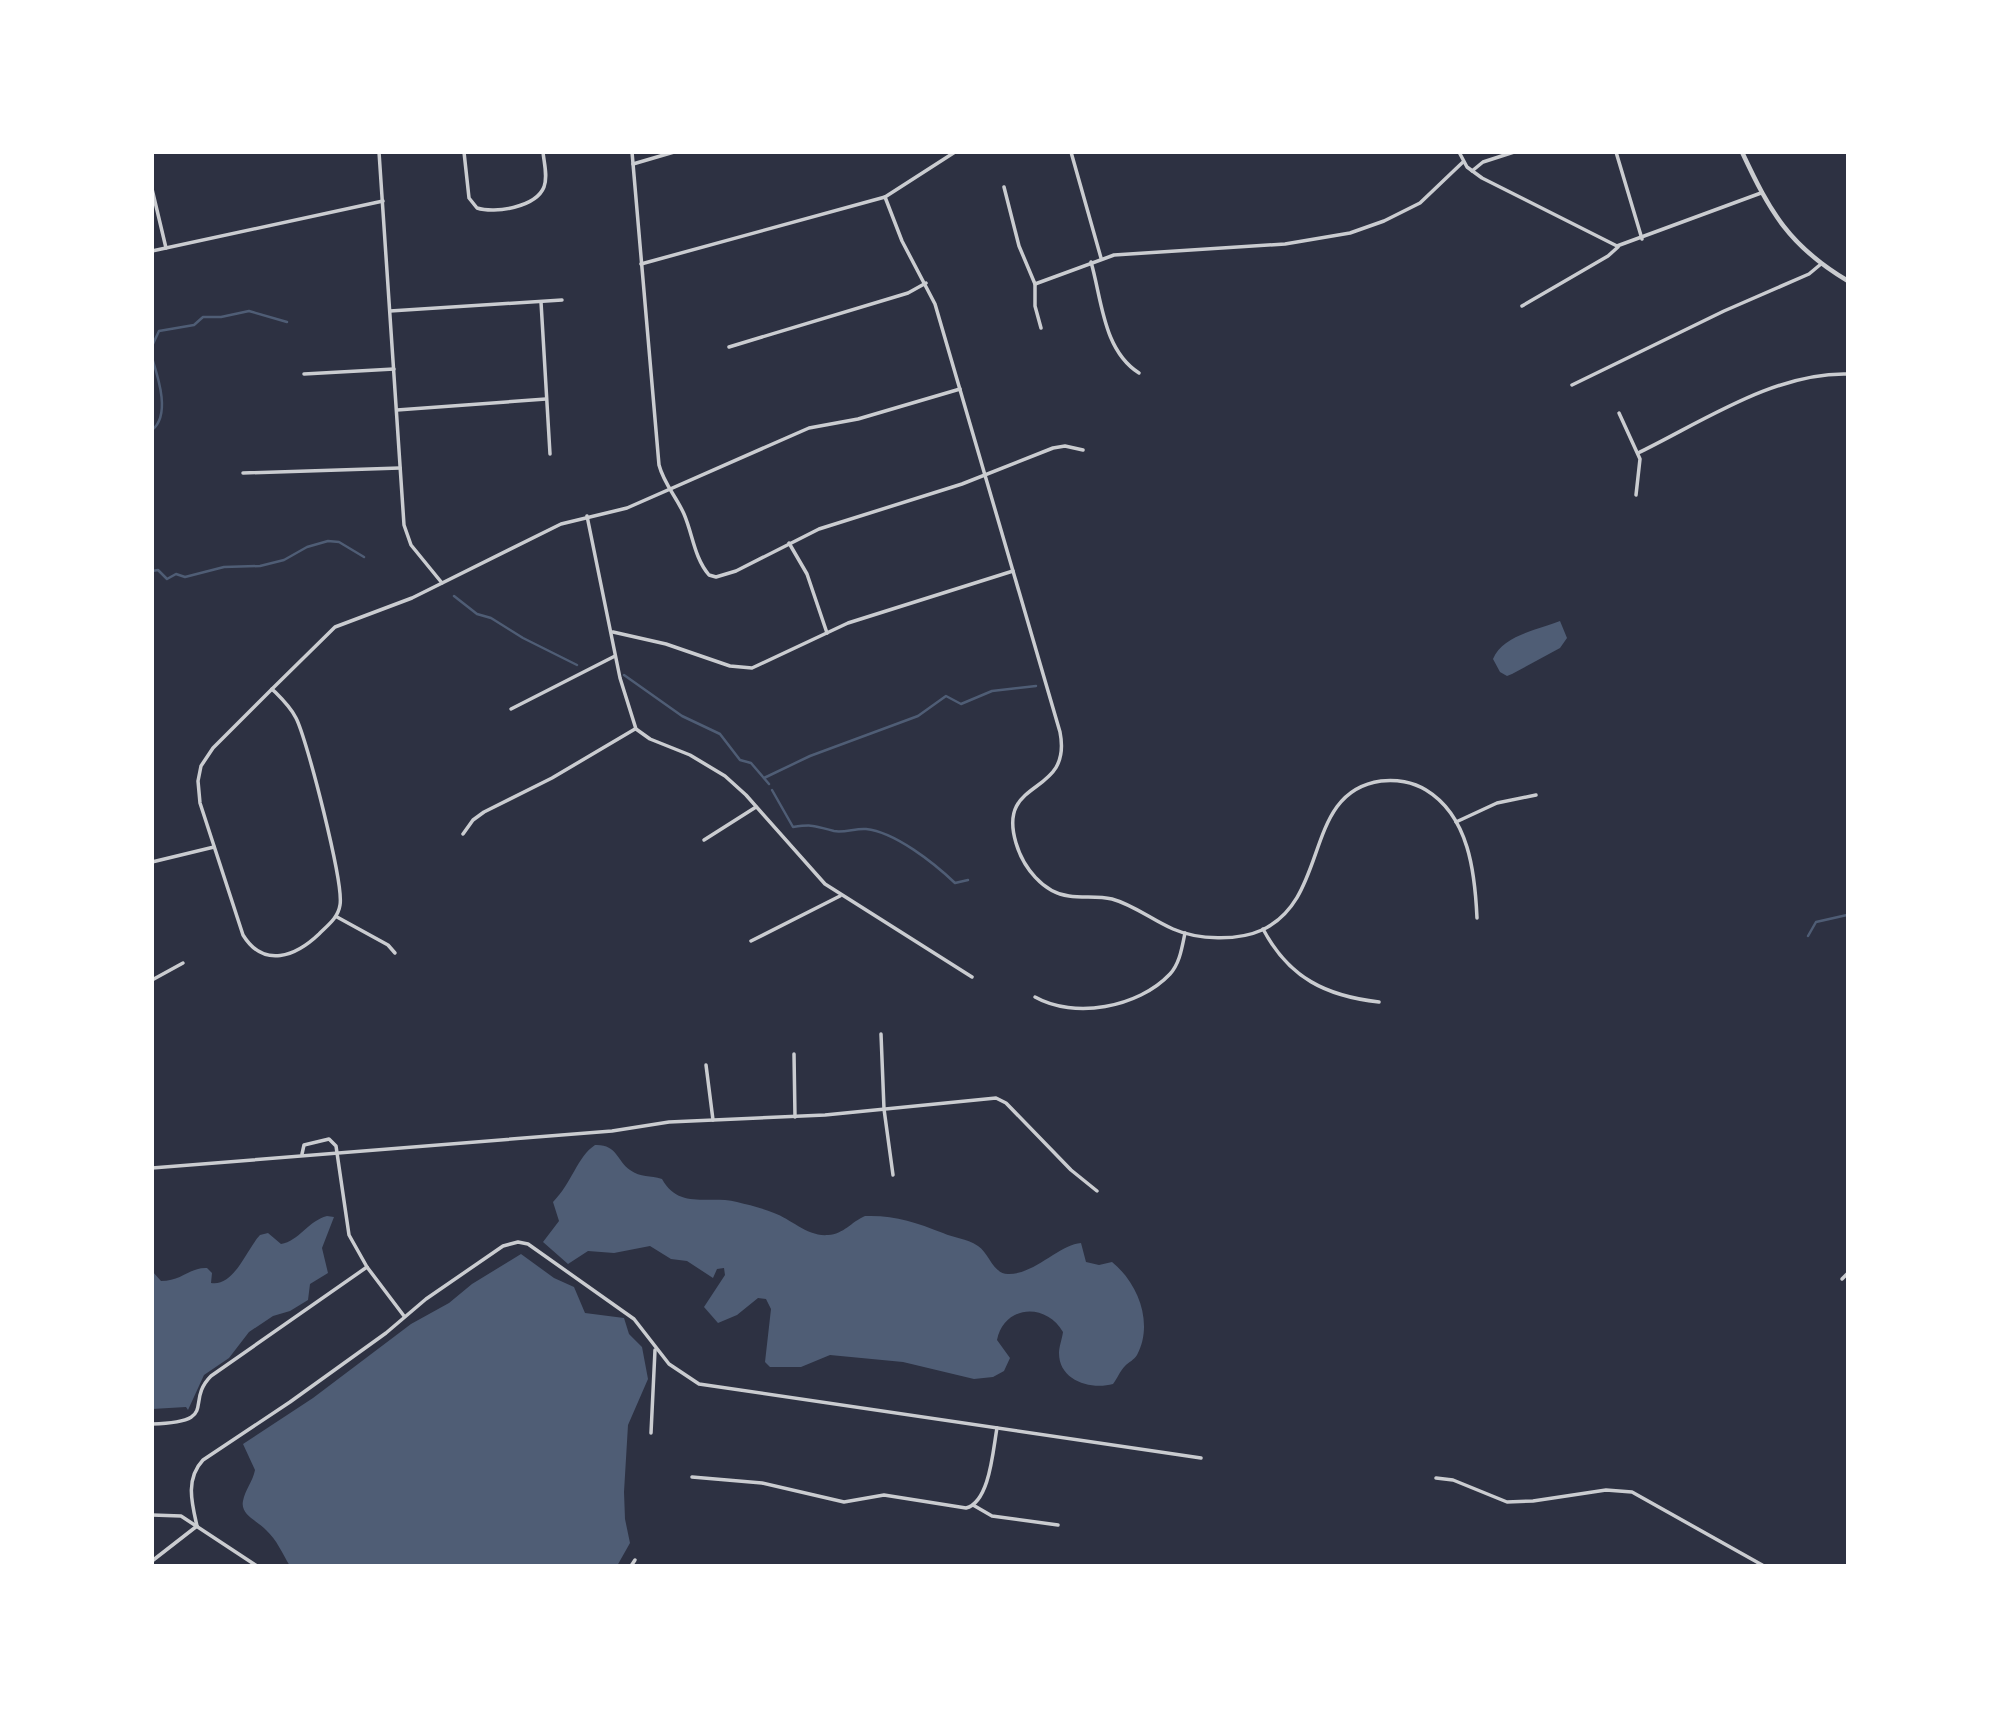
<svg xmlns="http://www.w3.org/2000/svg" width="2000" height="1718" font-family="'DM Sans',sans-serif">
<style>
.water{fill:#4f5d75}
.lines{fill:none;stroke-linecap:round;stroke-linejoin:round}
.stream{stroke:#4f5d75;stroke-width:2.5}
.minor{stroke:#caccd0;stroke-width:3.5}
.tertiary{stroke:#caccd0;stroke-width:4.5}
</style>
<rect width="100%" height="100%" fill="#2d3142"/>
<!-- water -->
<g class="water">
<path d="M1560,621L1567,638L1560,648L1512,674L1507,676L1500,672L1493,659C1503,635 1538,630 1560,621Z"/>
<path d="M595,1145C617,1144 617,1161 630,1170C641,1178 650,1175 662,1179C679,1210 709,1195 737,1202C749,1205 762,1208 774,1213C791,1219 808,1237 828,1235C844,1234 851,1222 865,1216C895,1215 915,1222 943,1233C954,1238 966,1238 978,1246C989,1253 993,1274 1008,1274C1034,1275 1060,1244 1081,1243L1086,1262L1099,1265L1112,1262C1138,1283 1154,1323 1137,1355C1134,1360 1129,1362 1125,1366C1120,1371 1117,1379 1113,1384C1091,1390 1059,1381 1059,1353C1059,1347 1062,1339 1063,1332C1046,1302 1004,1305 997,1340L1010,1358L1004,1371L993,1377L974,1379L903,1362L830,1355L801,1367H770L765,1362L771,1309L766,1299L758,1298L737,1315L718,1323L704,1307L725,1275L724,1268L717,1269L713,1278L687,1261L671,1259L650,1246L614,1253L588,1251L568,1264L543,1242L559,1221L553,1202C572,1183 577,1157 595,1145Z"/>
<path d="M327,1216L334,1217L322,1248L328,1273L310,1284L308,1300L290,1311L273,1316L249,1332L229,1358L204,1375L188,1410L186,1407L152,1409V1271L161,1281C182,1281 190,1267 207,1268L212,1273L211,1283C234,1287 246,1250 260,1235L268,1233L281,1244C299,1241 308,1221 327,1216Z"/>
<path d="M521,1254L554,1278L574,1287L585,1313L624,1318L629,1334L642,1347L648,1379L628,1425L624,1492L625,1519L630,1543L617,1566H290C282,1553 277,1540 266,1530C258,1521 240,1515 243,1501C245,1490 253,1481 255,1470L243,1444L313,1398L411,1324L449,1303L472,1284Z"/>
</g>
<g class="lines">
<!-- stream -->
<g class="stream">
<path d="M152,346L159,331L194,325L203,317H221L249,311L287,322"/>
<path d="M152,358C158,377 171,415 152,430"/>
<path d="M152,571L158,570L167,579L176,574L185,577L224,567L260,566L284,560L307,547L328,541L339,542L364,557"/>
<path d="M454,596L477,614L491,618L523,638L577,665"/>
<path d="M624,675L682,716L720,734L740,760L751,763L769,784"/>
<path d="M764,778L810,756L918,716L946,696L961,704L992,691L1036,686"/>
<path d="M772,790L793,827C815,824 813,826 834,831C844,833 856,828 866,829C895,832 934,863 955,883L968,880"/>
<path d="M1808,936L1816,922L1847,915"/>
</g>
<!-- minor -->
<g class="minor">
<path d="M379,152L404,525L411,545L442,583"/>
<path d="M464,152L469,198L477,208C495,214 536,207 544,187C548,176 544,163 543,152"/>
<path d="M632,152L659,465C664,484 676,496 684,514C693,535 694,557 709,575L716,577L736,571L819,529L962,484L1053,448L1065,446L1083,450"/>
<path d="M1071,152L1101,258"/>
<path d="M1459,152L1467,167L1482,178L1617,246L1761,193"/>
<path d="M1616,152L1642,239"/>
<path d="M633,164L674,152"/>
<path d="M1472,171L1483,162L1514,152"/>
<path d="M1004,187L1019,246L1035,284V306L1041,328"/>
<path d="M152,189L166,248"/>
<path d="M885,197L902,241L935,304L1060,732C1073,798 996,776 1016,843C1023,867 1043,893 1069,896C1083,898 1098,896 1112,899C1134,905 1152,920 1173,929C1198,940 1238,941 1262,930C1331,898 1302,792 1381,781C1396,779 1413,782 1426,790C1469,816 1475,873 1477,918"/>
<path d="M152,251L383,201"/>
<path d="M1091,262C1102,300 1103,350 1139,373"/>
<path d="M641,264L885,197L955,152"/>
<path d="M1035,284L1114,255L1285,244L1350,233L1384,221L1420,203L1463,162"/>
<path d="M541,302L550,454"/>
<path d="M1522,306L1608,256L1618,247"/>
<path d="M390,311L562,300"/>
<path d="M729,347L908,293L926,283"/>
<path d="M304,374L394,369"/>
<path d="M1572,385L1724,311L1809,274L1821,264"/>
<path d="M397,410L546,399"/>
<path d="M1619,413L1640,459L1636,495"/>
<path d="M1638,453C1702,422 1775,372 1848,374"/>
<path d="M243,473L400,468"/>
<path d="M587,516L620,678L636,729L650,739L690,755L725,776L746,795L825,884L972,977"/>
<path d="M789,543L807,574L827,633"/>
<path d="M613,632L666,644L730,666L752,668L848,623L1013,571"/>
<path d="M272,689L335,627L412,598L561,524L627,508L809,428L858,419L960,389"/>
<path d="M272,689C281,698 290,706 296,718C307,739 344,884 340,905C338,918 328,925 319,934C296,956 264,969 243,935L200,803L198,781L201,766L213,748Z"/>
<path d="M511,709L615,656"/>
<path d="M1456,822L1497,803L1536,795"/>
<path d="M463,834L473,820L484,812L552,778L635,729"/>
<path d="M704,840L756,807"/>
<path d="M152,862L214,847"/>
<path d="M337,917L388,945L395,953"/>
<path d="M1263,929C1289,978 1326,996 1379,1002"/>
<path d="M751,941L840,896"/>
<path d="M152,980L183,963"/>
<path d="M1035,997C1074,1019 1138,1008 1170,974C1180,963 1182,947 1185,933"/>
<path d="M881,1034L884,1109L893,1175"/>
<path d="M794,1054L795,1117"/>
<path d="M706,1065L713,1120"/>
<path d="M302,1154L304,1145L329,1139L336,1146L349,1235L367,1267L404,1316"/>
<path d="M152,1168L612,1131L669,1122L825,1115L996,1098L1006,1103L1071,1170L1097,1191"/>
<path d="M1842,1279L1848,1273"/>
<path d="M152,1424C221,1422 184,1403 211,1376L367,1267"/>
<path d="M651,1433L655,1350"/>
<path d="M692,1477L762,1483L844,1502L884,1495L966,1508C990,1502 993,1449 997,1428"/>
<path d="M1436,1478L1453,1480L1507,1502L1533,1501L1606,1490L1632,1492L1764,1566"/>
<path d="M973,1505L992,1516L1058,1525"/>
<path d="M152,1515L181,1516L257,1566"/>
<path d="M197,1526C192,1504 185,1479 203,1460L290,1402L386,1333L426,1299L503,1246L518,1242L528,1244L634,1319L669,1364L699,1384L1201,1458"/>
<path d="M152,1561L197,1526"/>
<path d="M631,1566L635,1560"/>
</g>
<!-- tertiary -->
<path class="tertiary" d="M1742,152C1770,212 1789,246 1848,281"/>
</g>
<!-- border -->
<rect width="2000" height="1718" fill="none" stroke="#ffffff" stroke-width="308"/>
</svg>
